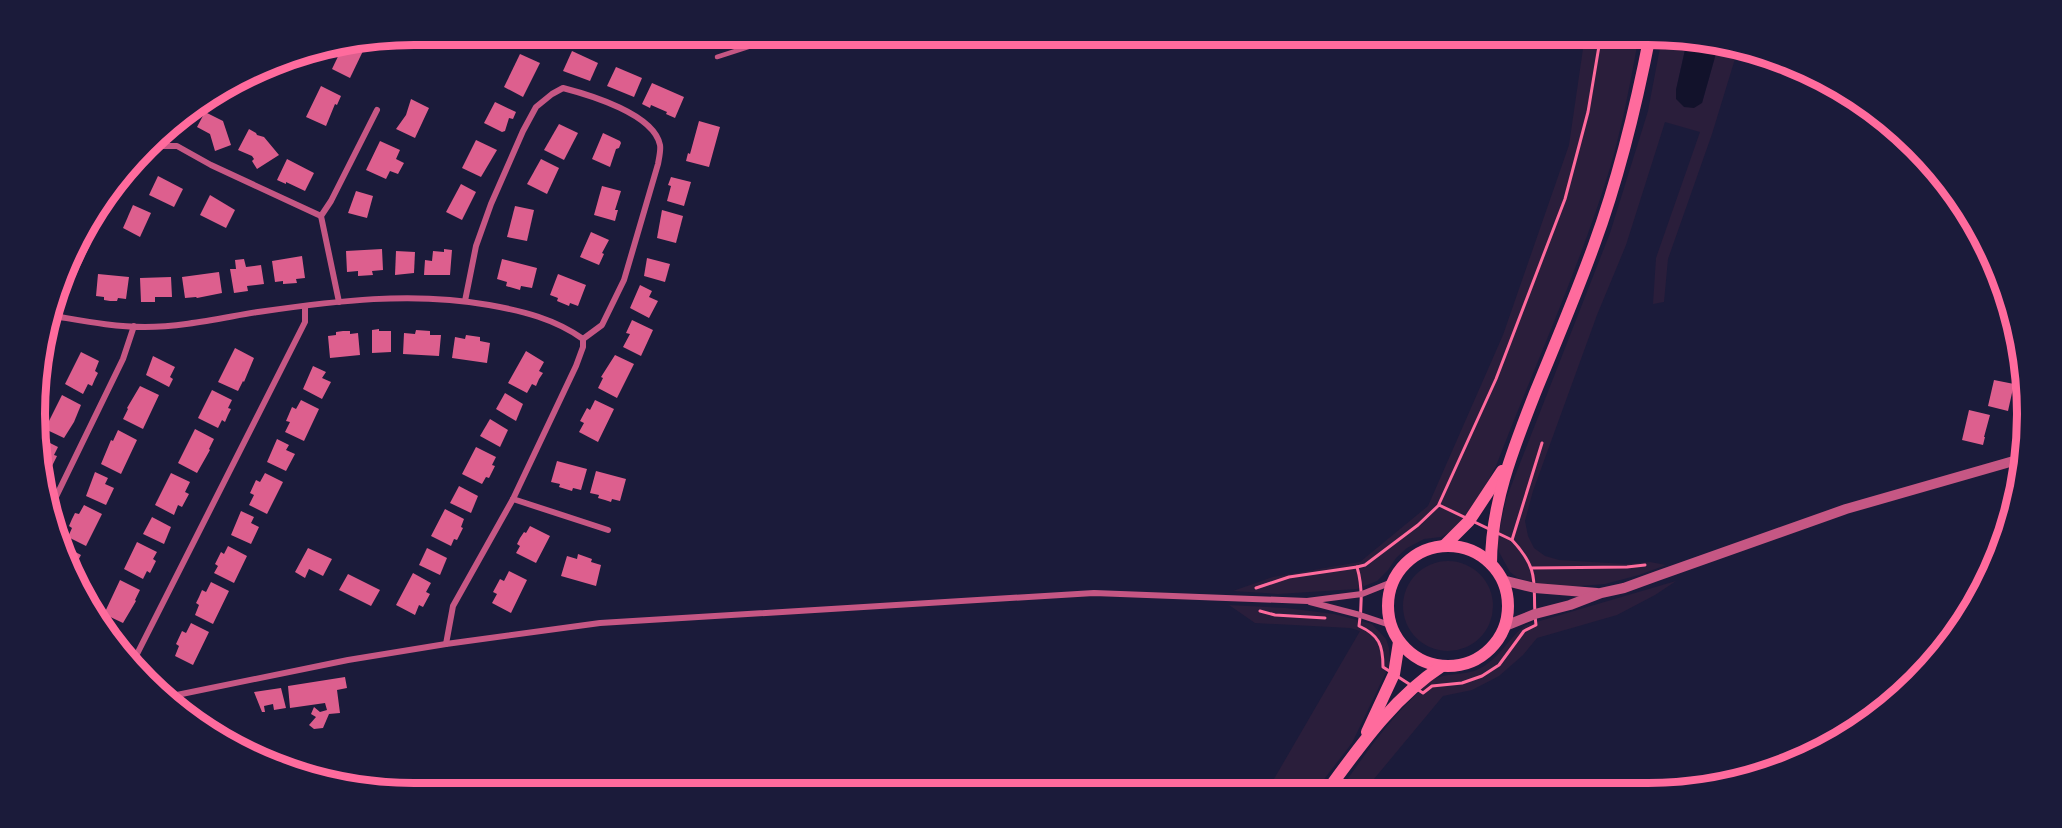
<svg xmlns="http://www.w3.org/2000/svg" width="2062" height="828" font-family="'Exo 2',sans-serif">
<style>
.green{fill:#2a1e3b}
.water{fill:#12122b}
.building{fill:#dd5f8e}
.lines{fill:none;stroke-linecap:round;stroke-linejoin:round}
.path{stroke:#ff6b9d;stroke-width:3}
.service{stroke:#c65784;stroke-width:4.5}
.minor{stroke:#c65784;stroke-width:6}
.tertiary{stroke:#c65784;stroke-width:10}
.secondary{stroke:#ff6b9d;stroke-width:12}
.rim{fill:none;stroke:#ff6b9d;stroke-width:8}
</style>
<rect width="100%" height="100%" fill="#1b1b3a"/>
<!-- green -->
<g class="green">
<path d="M1585,35H1639C1631,79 1623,124 1610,168C1579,269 1534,367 1496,466L1485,487L1456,529L1441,537L1424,539L1407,548L1396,558L1388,570L1377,581L1357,589L1278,594L1233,591L1273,577L1360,562L1428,506L1503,335L1569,145Z"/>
<path d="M1662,37L1687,41L1676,90L1702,103L1718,46L1738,49L1712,134L1668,259L1664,302L1653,304L1656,258L1700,132L1665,122L1626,245L1597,315L1533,491L1525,521L1528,536L1534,548L1545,556L1559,560L1626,564L1650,562L1666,565L1639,575L1605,584L1568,587L1538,584L1518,578L1510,572L1499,552L1497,542L1506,499L1610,233L1648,111Z"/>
<circle cx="1448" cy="606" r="45"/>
<path d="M1676,581L1655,595L1617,615L1537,638L1523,655L1499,676L1472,690L1443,696L1364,791H1339C1363,758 1386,722 1417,694C1422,689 1428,682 1434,679C1452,671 1468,678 1487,664C1503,653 1510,636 1526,625Z"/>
<path d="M1229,605L1286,608L1334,614L1372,624L1386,639L1389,648L1390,664L1352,743L1315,791H1267L1360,631L1350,628L1255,623Z"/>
</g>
<!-- water -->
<path class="water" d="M1687,41L1718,46L1702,103L1694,108L1684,107L1676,99V90Z"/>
<!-- building -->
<g class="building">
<path d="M350,45L363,51L350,78L332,69L343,46Z"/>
<path d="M572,51L598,63L590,81L563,71Z"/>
<path d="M520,54L540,63L523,97L504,87Z"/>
<path d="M616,67L642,78L634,97L607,86Z"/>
<path d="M652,83L684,97L675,118L666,114L667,112L651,105L650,108L642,104Z"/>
<path d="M321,86L341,96L337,105L335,104L326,126L306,117Z"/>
<path d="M411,99L429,108L415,138L396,129L406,115Z"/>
<path d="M495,102L516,112L513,119L509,118L505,131L502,132L484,123Z"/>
<path d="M205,112L223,121L231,145L215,151L210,134L197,127Z"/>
<path d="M186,115L178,132L167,127L186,116Z"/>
<path d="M699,121L720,127L709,167L686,161L688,153L690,154Z"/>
<path d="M559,124L578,133L564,160L544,150Z"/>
<path d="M249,129L256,133L257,135L264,137L279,155L257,169L252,161L254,159L252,156L238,150Z"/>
<path d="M603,133L620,141L621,143L619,148L616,149L610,167L592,159Z"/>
<path d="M476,140L497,150L481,177L462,168Z"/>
<path d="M380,141L400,150L396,159L404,163L398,174L390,171L386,179L366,170Z"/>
<path d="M287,159L314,173L305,191L286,182V184L277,180Z"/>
<path d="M541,159L559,168L547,194L527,184Z"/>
<path d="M158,176L183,189L174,207L149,195Z"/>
<path d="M671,177L691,182L684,206L667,201L671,186L668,185Z"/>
<path d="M461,184L476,192L462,220L446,212Z"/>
<path d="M602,186L621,191L615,210H618L615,221L594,215Z"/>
<path d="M356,191L373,196L367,218L348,213Z"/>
<path d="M210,195L235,210L226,228L200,215Z"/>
<path d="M133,205L151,213L140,237L123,228Z"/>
<path d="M515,206L534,210L527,241L507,237Z"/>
<path d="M662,210L683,216L676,243L657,238Z"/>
<path d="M591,232L609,240L602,253L604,254L599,265L580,257Z"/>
<path d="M382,249L383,270L372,271L373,275L358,276V271L347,272L346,251Z"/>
<path d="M444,249L452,250L450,275H424L425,260L432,261L433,251L444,252Z"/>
<path d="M396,251L415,252L414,273L395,275Z"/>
<path d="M302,256L305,278L296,279L297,283L283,284V281L275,282L272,261Z"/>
<path d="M647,258L670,264L665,282L644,276Z"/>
<path d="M244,259L246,267L261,265L264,284L247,286L248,291L234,293L230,269H236L235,260Z"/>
<path d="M502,259L537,268L532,288L521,286L520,290L506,286L507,282L497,279Z"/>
<path d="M219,272L222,293L197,298L196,297L185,298L182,277Z"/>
<path d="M98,274L129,277L126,299L118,298L117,301H110L104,300V297L96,296Z"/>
<path d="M558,274L586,285L578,306L570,303L569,306L557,301L558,298L550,295Z"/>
<path d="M171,277L172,297H155V302H141L140,278Z"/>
<path d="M640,285L652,291L649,297L658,301L649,318L630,308Z"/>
<path d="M632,320L653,330L641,356L623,347L630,334L626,333Z"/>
<path d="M379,329V331H391V352L372,353V330Z"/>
<path d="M416,330L430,331V335H441L439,356L403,354L404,333L415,334Z"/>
<path d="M343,331H350V334L358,333L360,355L330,358L328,336L336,335V332Z"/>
<path d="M466,335L480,337V341L490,343L487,363L452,358L455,337L465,339Z"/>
<path d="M235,348L254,358L244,382L243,381L238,391L218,382Z"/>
<path d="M526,351L544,362L539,371L543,373L539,379L536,386L532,384L527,393L508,383Z"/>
<path d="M81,352L99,361L95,371L98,373L95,379L92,386L88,384L83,394L65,384Z"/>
<path d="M615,355L634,364L617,398L598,388L603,378L601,377Z"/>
<path d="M153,356L175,367L170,377L173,379L169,387L146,375Z"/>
<path d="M313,366L326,372L322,378L331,382L322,399L303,389Z"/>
<path d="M1994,380L2014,384L2008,411L1988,406Z"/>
<path d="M140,386L159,395L143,429L123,419L128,409L127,408Z"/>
<path d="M212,390L232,400L228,408L231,409L228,415L225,422L222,420L218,428L198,418Z"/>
<path d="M505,393L523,404L516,421L496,409Z"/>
<path d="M62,395L81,405L74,422L64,438L45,429Z"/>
<path d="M301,400L319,409L304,441L285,432L290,422L286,421L292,407L296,409Z"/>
<path d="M595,400L614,409L598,442L579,432L584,423L580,421L587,408L590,410Z"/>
<path d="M1969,410L1990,415L1984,437H1985L1983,445L1962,440Z"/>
<path d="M490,419L508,430L500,447L480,436Z"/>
<path d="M195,429L214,439L209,449L210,450L197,473L178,463Z"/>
<path d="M118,430L137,440L121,474L101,464L111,440L113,441Z"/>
<path d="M40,438L58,447L54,455L57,456L51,468L48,467L44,475L41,473Z"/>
<path d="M277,439L289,445L286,450L295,454L286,471L267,462Z"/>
<path d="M476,447L496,457L492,465L495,466L489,478L486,477L482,484L462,474Z"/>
<path d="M557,461L587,469L581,490L573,488L572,491L559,487L560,484L551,482Z"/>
<path d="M596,471L626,479L620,501L612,499L611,502L605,500L598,498L599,495L590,493Z"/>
<path d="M95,472L108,478L105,484L114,488L106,505L86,496Z"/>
<path d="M171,473L190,482L185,492L189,494L182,507L178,505L174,515L155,505Z"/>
<path d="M265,473L283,482L267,514L249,505L254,495L250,493L256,480L260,482Z"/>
<path d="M459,486L478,496L471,513L450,503Z"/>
<path d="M84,505L102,514L86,546L68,537L72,528L69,526L72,519L75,513L79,514Z"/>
<path d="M445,509L464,519L461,527L463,528L457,540L454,539L451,546L431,536Z"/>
<path d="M241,511L254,517L251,523L259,527L251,544L231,535Z"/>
<path d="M152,517L171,527L164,544L143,534Z"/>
<path d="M530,526L550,536L536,563L516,553L520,546L517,544L520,538L524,532L526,533Z"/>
<path d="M137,542L157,552L153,559L156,561L150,573L147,571L143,579L124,569Z"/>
<path d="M64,546L81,555L73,570L71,565Z"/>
<path d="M228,546L247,556L234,583L214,573L218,566L215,564L221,552L224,554Z"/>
<path d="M308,548L332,559L323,576L309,569L305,578L295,572Z"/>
<path d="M427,548L447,558L440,575L419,565Z"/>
<path d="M578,554L592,559L591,562L601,565L596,586L561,576L567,556L577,559Z"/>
<path d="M509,571L527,580L511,613L492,603L497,594L493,592L500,579L504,581Z"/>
<path d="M413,573L431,583L426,592L430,594L423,607L419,605L415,615L396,605Z"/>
<path d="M348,574L380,590L371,606L339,590Z"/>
<path d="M120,580L140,590L135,600L136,601L123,623L104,614Z"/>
<path d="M211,582L229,591L213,624L195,615L199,605L196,603L199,597L202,590L206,592Z"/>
<path d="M191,623L209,632L193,665L175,656L179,646L176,644L182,631L186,633Z"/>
<path d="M345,677L347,688L337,690L340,713L329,714L323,728L314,729L309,725L316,717L311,714L314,707L320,712L327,710L325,703L290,708L288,686Z"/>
<path d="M281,688L286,708L274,710L273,704L264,706L265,712H262L254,692Z"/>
<path d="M236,741L274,758L272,763L235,743Z"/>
</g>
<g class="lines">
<!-- path -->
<g class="path">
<path d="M1439,504L1496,379L1565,199L1588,112L1601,34"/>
<path d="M1439,505L1512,540C1543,573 1531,586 1536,625L1524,631L1499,665L1482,676L1462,683L1432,686L1423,693L1383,667C1383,645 1379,635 1359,626C1362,606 1363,587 1357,567L1365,565L1418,525Z"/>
<path d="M1512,540L1542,443"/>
<path d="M1532,568L1627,567L1645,565"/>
<path d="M1256,588L1289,577L1357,567"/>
<path d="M1260,611L1275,615L1325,618"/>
</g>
<!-- service -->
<g class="service">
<path d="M717,57L748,47L752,34"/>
<path d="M224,94L238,91L263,71"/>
</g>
<!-- minor -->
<g class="minor">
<path d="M150,146H177L211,165L321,216"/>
<path d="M465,301L476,246L491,204L523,131L536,107L552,94L563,88C590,95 654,114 660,145C661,150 659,158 658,164L624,280L602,325L583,339"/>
<path d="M339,302L321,216L331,201L377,110"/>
<path d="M55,313L110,195"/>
<path d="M54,316C84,321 114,327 145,327C182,327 221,318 258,312C335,301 412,291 489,305C523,311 555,319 583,339"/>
<path d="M513,499L608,530"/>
<path d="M50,509L123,359L134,326"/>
<path d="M1310,602L1360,615L1390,625"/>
<path d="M446,644L453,606L513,499L576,366L583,347V339"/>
<path d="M134,660L305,322V306"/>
<path d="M167,697L348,660L446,644L600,623L1094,593L1307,601L1362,594L1392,582"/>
</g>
<!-- tertiary -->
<g class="tertiary">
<path d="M1502,580L1535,588L1597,593"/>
<path d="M1505,626L1535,614L1570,605L1601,593L1624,588L1657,576L1846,509L2017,460"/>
</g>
<!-- secondary -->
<g class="secondary">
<circle cx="1448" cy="606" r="60"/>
<path d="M1444,546L1469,521L1502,471"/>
<path d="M1491,564C1491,504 1513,449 1535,393C1555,344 1576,295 1594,245C1619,177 1636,107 1650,35"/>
<path d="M1367,732L1394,674L1399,642"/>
<path d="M1327,791C1360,746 1394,697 1442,666"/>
</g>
</g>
<!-- crop -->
<path d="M0 0H2062V828H0ZM414 45H1648A369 369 0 0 1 2017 414V414A369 369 0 0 1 1648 783H414A369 369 0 0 1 45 414V414A369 369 0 0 1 414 45Z" fill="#1b1b3a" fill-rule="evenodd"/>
<path class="rim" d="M414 45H1648A369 369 0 0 1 2017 414V414A369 369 0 0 1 1648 783H414A369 369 0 0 1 45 414V414A369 369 0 0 1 414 45Z"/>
</svg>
